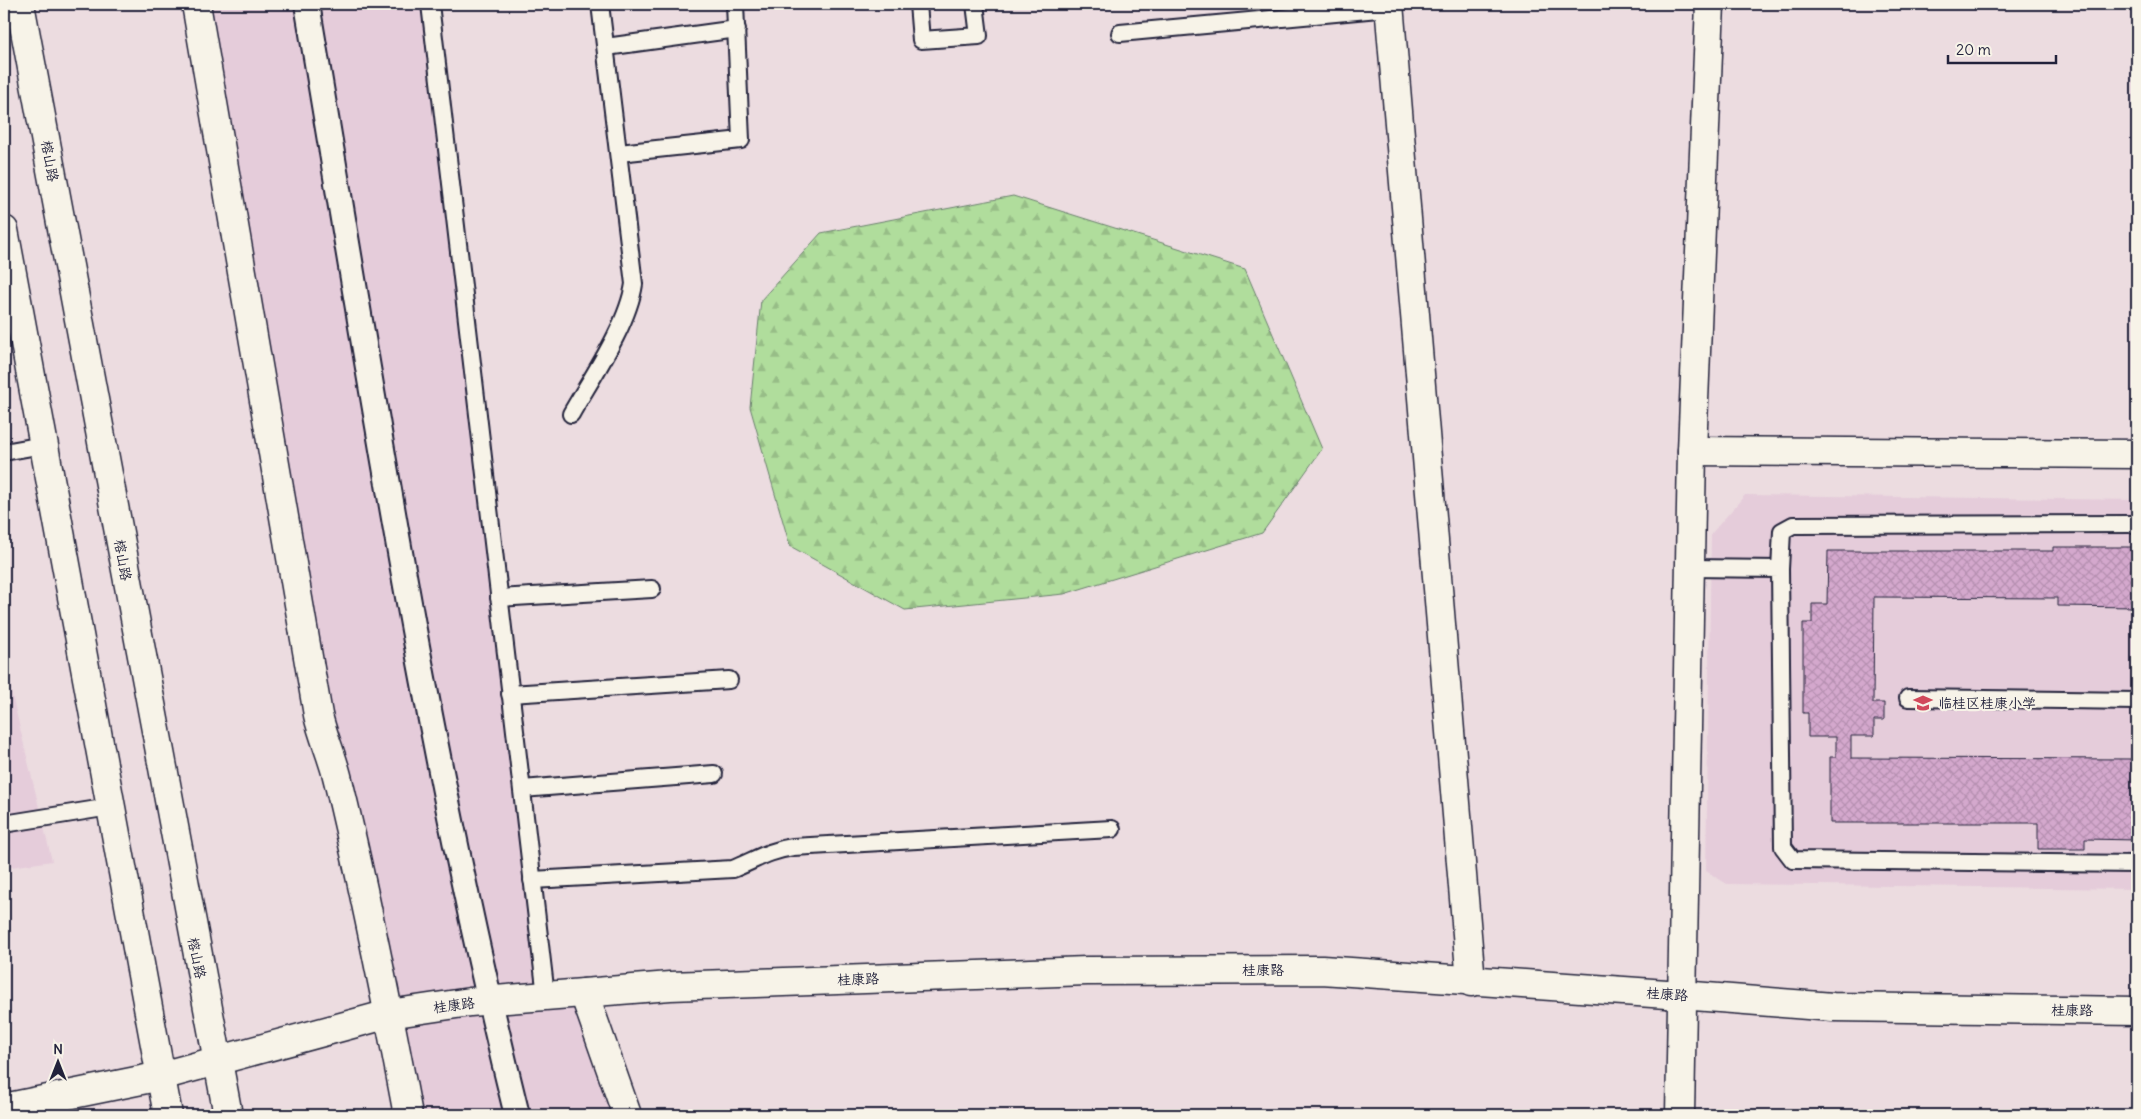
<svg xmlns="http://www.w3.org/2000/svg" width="2141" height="1119" font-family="Delius,'LXGW WenKai TC',sans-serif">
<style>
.built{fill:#e5ccda}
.forest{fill:url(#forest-firs);stroke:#69806c}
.building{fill:url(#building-cross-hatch);stroke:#22223b}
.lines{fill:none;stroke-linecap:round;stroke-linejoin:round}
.service-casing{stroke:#22223b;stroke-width:20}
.pedestrian-casing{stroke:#22223b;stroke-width:28}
.minor-casing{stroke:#22223b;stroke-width:31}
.tertiary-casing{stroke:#22223b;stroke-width:31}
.secondary-casing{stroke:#22223b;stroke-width:31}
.service{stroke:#f7f3e8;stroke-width:16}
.pedestrian{stroke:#f7f3e8;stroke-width:24}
.minor{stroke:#f7f3e8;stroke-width:28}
.tertiary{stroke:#f7f3e8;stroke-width:28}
.secondary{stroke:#f7f3e8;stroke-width:28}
.labels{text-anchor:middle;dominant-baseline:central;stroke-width:4.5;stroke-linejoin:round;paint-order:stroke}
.street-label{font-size:14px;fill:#22223b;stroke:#f7f3e8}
.poi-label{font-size:14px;fill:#22223b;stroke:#f7f3e8;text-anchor:start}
</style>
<defs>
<pattern id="forest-firs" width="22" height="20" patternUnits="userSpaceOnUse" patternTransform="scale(1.25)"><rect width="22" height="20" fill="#b0dd9c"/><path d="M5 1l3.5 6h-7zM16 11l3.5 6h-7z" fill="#97bd87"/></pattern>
<pattern id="building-cross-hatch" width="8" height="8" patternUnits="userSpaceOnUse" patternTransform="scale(1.25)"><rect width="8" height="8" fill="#d4a8cd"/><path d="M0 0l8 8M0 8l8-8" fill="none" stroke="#b690b1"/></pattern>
</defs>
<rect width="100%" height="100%" fill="#ecdce0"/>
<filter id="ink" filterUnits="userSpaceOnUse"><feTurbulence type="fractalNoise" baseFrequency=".02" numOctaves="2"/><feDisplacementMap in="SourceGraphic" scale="10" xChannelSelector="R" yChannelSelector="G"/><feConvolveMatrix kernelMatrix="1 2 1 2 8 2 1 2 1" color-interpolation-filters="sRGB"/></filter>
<g filter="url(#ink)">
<!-- built -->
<g class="built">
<path d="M196,4H430L546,995L584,993L627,1115H408Z"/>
<path d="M1745,495L2137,500V889L1727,884L1706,871L1711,534Z"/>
<path d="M4,635L11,691L52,861L4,868Z"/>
</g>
<!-- forest -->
<path class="forest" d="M1013,196L1245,269L1322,449L1262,533L1064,594L905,610L790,546L750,407L761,300L821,233Z"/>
<!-- building -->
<path class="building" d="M2053,547H2137V607L2057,606V598L1874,597L1873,703H1884V720H1874V736H1851V758L2137,759V840L2085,839V849H2038V823H1830V757H1836V737H1808V713H1803V623H1812V604H1827L1828,551H2053Z"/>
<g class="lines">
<!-- service casing -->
<g class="service-casing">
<g id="service">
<path d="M430,4L546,996"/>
<path d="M918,4L921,40L979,36L975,4"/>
<path d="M1120,33L1389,8"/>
<path d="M606,47L737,29"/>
<path d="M619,153L741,140L735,4"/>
<path d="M571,414C592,377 628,325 634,284L600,4"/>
<path d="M4,452L43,445"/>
<path d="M1690,568L1780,569L1783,847L1793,860L2137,864"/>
<path d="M1780,569L1782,531L1793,525L2137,524"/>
<path d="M499,598L652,589"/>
<path d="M510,694L729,680"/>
<path d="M1908,698L2137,701"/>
<path d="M522,789L714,774"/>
<path d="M4,824L110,807"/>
<path d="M532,880L733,869C753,861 770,850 793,847L1112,829"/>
</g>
</g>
<!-- pedestrian casing -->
<g class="pedestrian-casing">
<path id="pedestrian" d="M307,4C370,375 426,749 517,1115"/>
</g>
<!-- minor casing -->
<g class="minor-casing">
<g id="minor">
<path d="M196,4L318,715C323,737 333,758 338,780C365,891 387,1003 408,1115"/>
<path d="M1389,4L1471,982"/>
<path d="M1692,451L2137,454"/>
<path d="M584,993L627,1115"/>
<path d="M4,1108L161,1076"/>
</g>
</g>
<!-- tertiary casing -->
<g class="tertiary-casing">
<g id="tertiary">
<path d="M161,1076L389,1014L470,1002L670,986L1087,971L1322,970L1681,995L1833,1007L2137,1011"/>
<path d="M1680,1115L1692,451L1710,4"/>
</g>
</g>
<!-- secondary casing -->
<g class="secondary-casing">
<g id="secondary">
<path d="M20,4L228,1115"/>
<path d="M4,230L168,1115"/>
</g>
</g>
<!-- service -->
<use href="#service" class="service"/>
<!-- pedestrian -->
<use href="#pedestrian" class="pedestrian"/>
<!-- minor -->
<use href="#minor" class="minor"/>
<!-- tertiary -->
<use href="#tertiary" class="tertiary"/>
<!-- secondary -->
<use href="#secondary" class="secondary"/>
</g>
</g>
<!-- icons -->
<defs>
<g id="school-bare" transform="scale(1.5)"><path d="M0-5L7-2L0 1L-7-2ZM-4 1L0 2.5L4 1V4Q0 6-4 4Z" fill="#d1495b" stroke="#f7f3e8" stroke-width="2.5" paint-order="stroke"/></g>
</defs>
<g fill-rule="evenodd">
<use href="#school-bare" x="1923" y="703"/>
</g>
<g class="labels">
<!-- street labels -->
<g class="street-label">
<text transform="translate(50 161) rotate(80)">榕山路</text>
<text transform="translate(123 560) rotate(80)">榕山路</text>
<text transform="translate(197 958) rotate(79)">榕山路</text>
<text x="1263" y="970">桂康路</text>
<text transform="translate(858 979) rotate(-2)">桂康路</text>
<text transform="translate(1667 994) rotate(4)">桂康路</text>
<text transform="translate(454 1005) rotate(-7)">桂康路</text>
<text transform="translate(2072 1010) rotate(1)">桂康路</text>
</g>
<!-- poi labels -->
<g class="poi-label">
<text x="1938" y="703">临桂区桂康小学</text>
</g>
</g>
<!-- margin -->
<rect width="2141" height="1119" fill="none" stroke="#f7f3e8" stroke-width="20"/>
<rect x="10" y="10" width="2121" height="1099" fill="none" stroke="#22223b" stroke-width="2" filter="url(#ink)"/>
<!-- north arrow -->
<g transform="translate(58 1062)" stroke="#f7f3e8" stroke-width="4" paint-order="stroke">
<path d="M0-4L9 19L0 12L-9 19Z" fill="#22223b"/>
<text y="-8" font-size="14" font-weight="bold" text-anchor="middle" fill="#22223b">N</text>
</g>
<!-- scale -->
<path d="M1948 55v8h108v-8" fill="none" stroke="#22223b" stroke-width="2.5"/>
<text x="1956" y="55" font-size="15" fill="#22223b" stroke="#f7f3e8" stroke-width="4" paint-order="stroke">20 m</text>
</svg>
